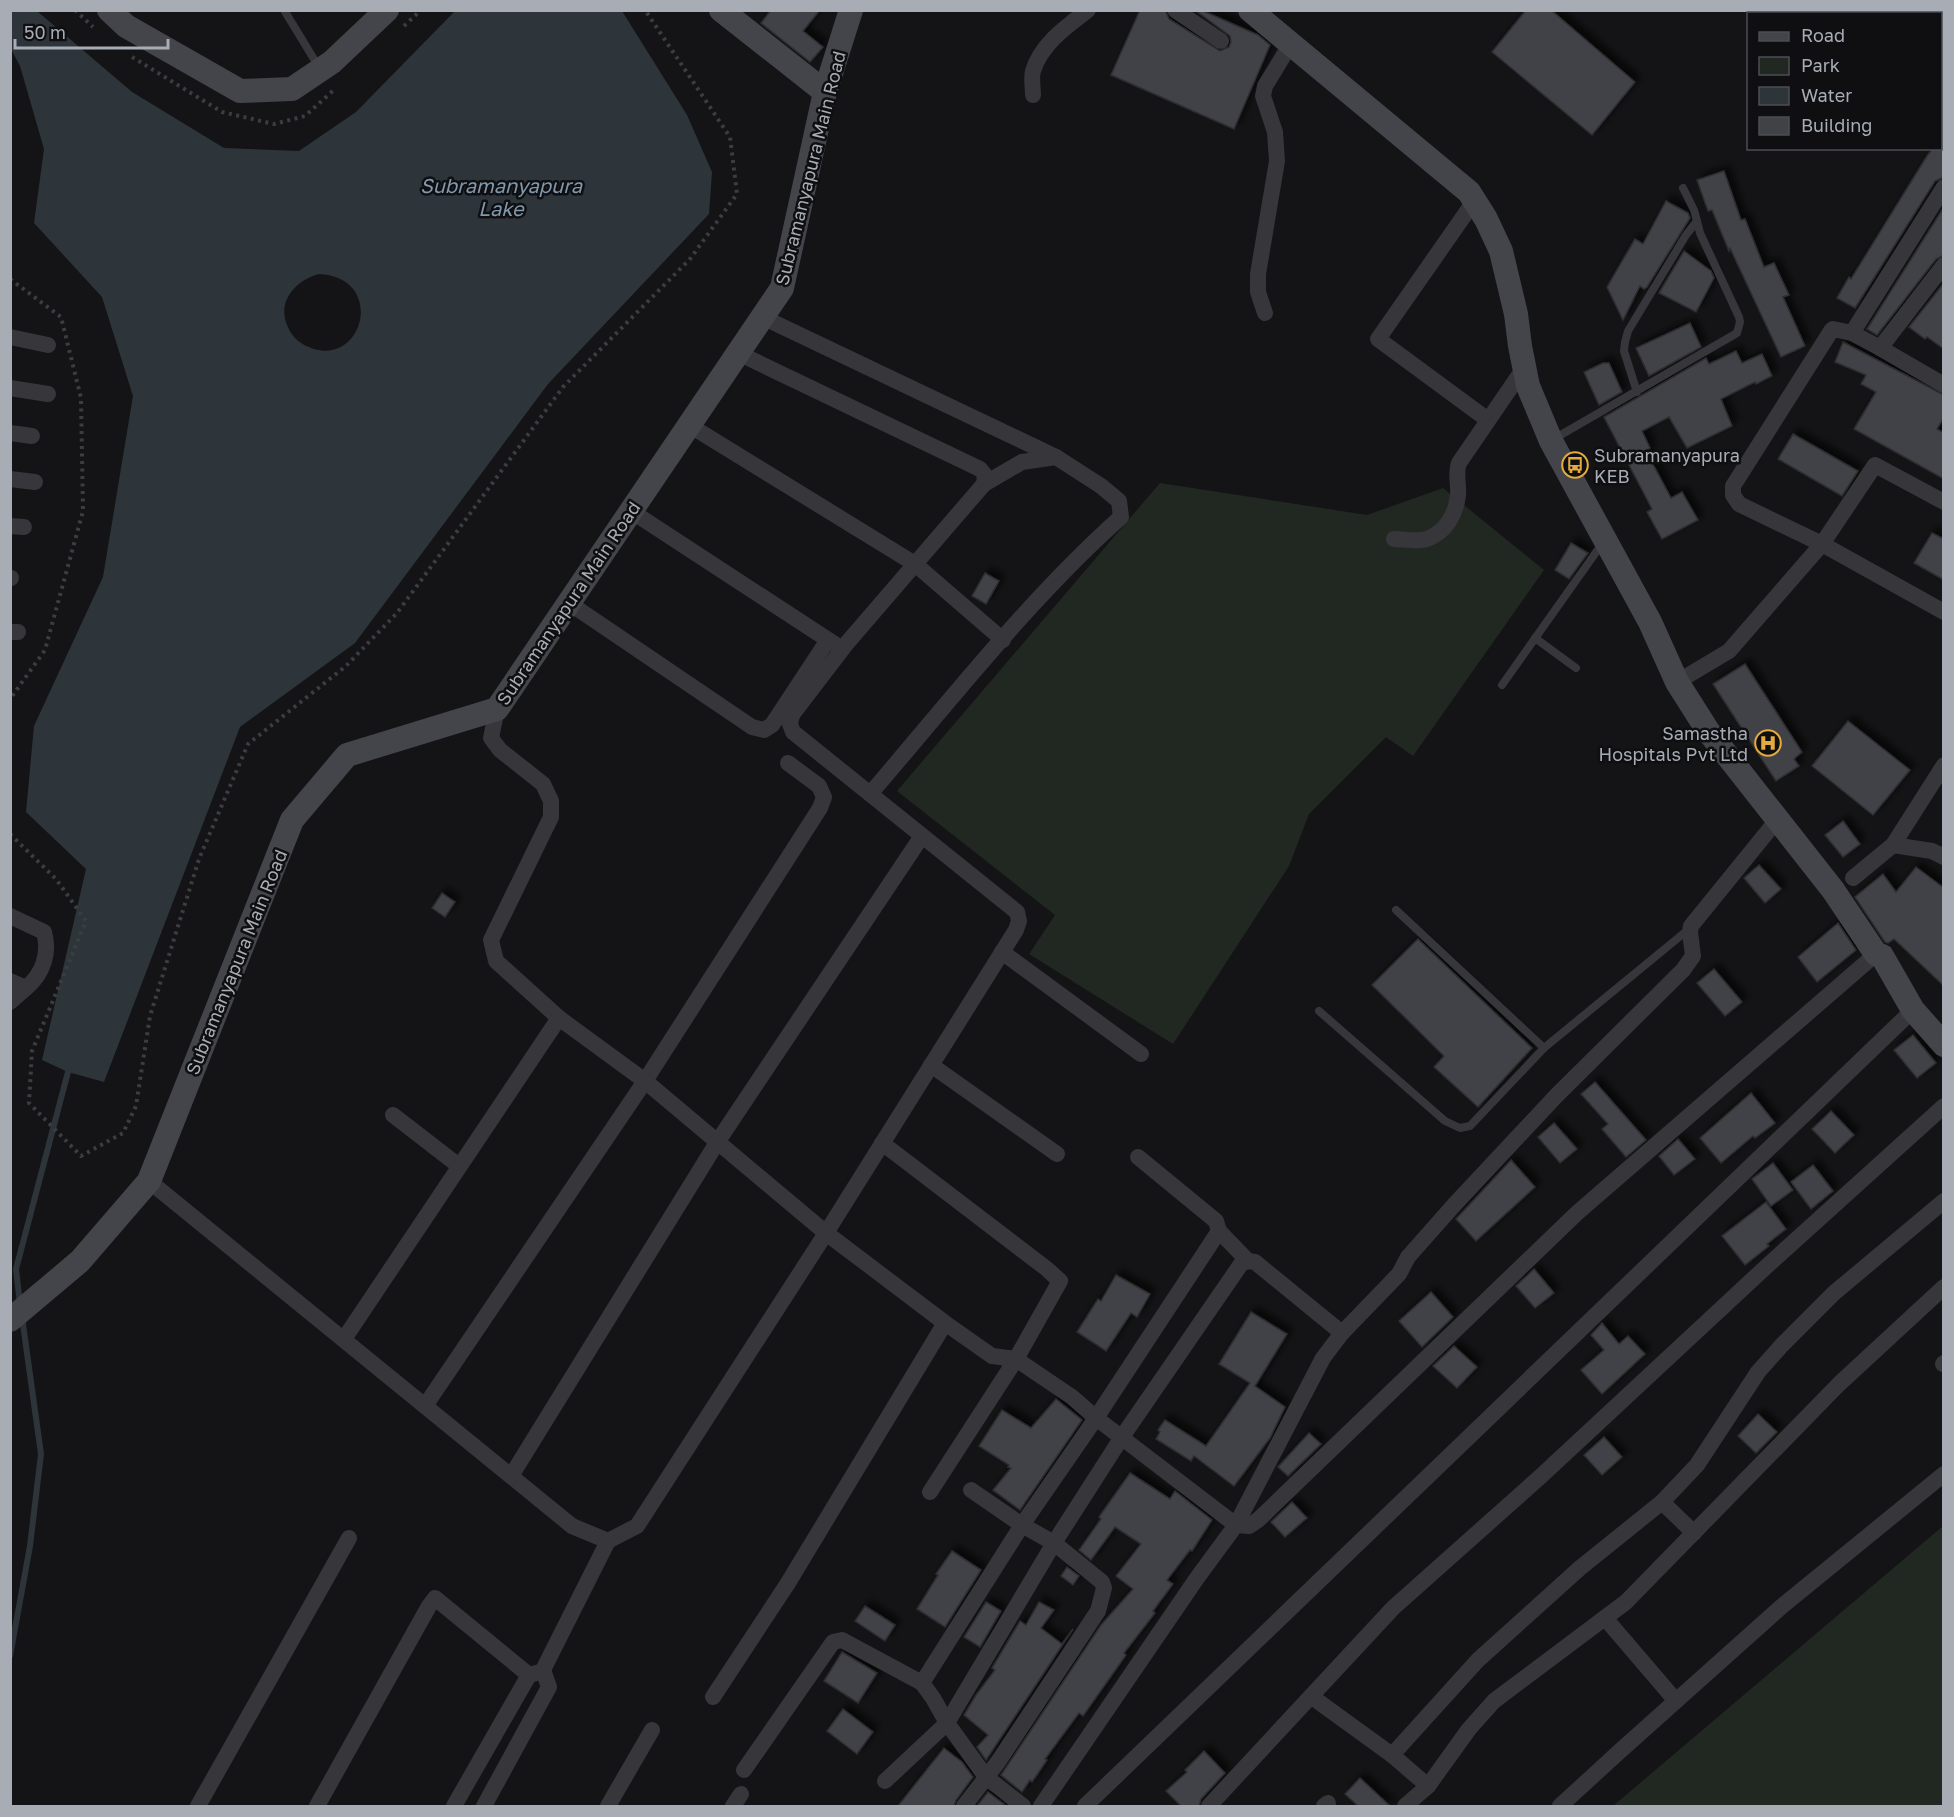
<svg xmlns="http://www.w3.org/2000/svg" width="1954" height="1817" font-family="'Golos Text',sans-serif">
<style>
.green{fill:#212821}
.water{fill:#2d353b;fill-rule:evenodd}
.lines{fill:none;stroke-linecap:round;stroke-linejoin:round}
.stream{stroke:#2d353b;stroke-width:6}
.building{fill:#414246;stroke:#2e2e32;stroke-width:1.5;filter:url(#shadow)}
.path{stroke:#3c3d41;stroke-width:4;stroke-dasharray:3 4.5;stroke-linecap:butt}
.lane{stroke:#36363b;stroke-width:8}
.street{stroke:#36363b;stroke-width:16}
.secondary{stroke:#44454a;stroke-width:24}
.labels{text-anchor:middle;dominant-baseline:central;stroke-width:5;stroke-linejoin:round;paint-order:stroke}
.street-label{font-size:18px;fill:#a7acb5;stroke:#0f0f11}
.poi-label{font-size:18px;fill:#a7acb5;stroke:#0f0f11;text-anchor:start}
.water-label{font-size:20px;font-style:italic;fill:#8099ae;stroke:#0f0f11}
</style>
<defs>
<filter id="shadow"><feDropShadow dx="5.5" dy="-5.5" stdDeviation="3" flood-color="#0009"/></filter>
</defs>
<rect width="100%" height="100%" fill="#141416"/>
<!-- green -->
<g class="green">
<path d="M1160,483L1367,515L1443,488L1544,570L1413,756L1386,737L1309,814L1289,866L1173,1044L1029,954L1055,915L897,791Z"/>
<path d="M1943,1526V1806H1613Z"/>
</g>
<!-- water -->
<path class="water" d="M10,11H37L132,92L224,148L299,151L356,112L455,11H622L687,115L712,172L709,214L548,384L355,643L240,727L104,1082L68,1072L42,1060L86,869L26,812L34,726L103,577L133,396L102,297L34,223L44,149L20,66L11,49ZM319,274C385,277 365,364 314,349C301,345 292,338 287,325C277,301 296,280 319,274Z"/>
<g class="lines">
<!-- stream -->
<g class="stream">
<path d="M20,1304L16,1269L68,1072"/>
<path d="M10,1656L30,1546L41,1454L22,1317"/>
</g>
</g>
<!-- building -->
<g class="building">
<path d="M771,10H820L803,31L823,47L810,62L761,23Z"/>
<path d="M1140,10H1165L1169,19L1220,51L1229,47L1231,42L1230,36L1195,10H1201L1258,35L1270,45L1234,129L1111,75Z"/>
<path d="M1526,10H1551L1635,82L1592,135L1492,52Z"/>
<path d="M1944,131V177L1935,181L1855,308L1837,298L1849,277L1851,279L1927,156L1933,148H1941V136Z"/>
<path d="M1724,171L1741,220L1745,219L1764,267L1774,263L1789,295L1783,297L1805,346L1781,357L1730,248L1729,251L1712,210L1708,211L1697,180Z"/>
<path d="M1666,201L1688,213L1690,218L1647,287L1644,289L1640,286L1623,320L1607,287L1635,239L1643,244Z"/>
<path d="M1944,207V255L1936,259L1877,335L1867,329Z"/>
<path d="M1684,251L1711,271L1714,278L1696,312L1659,293Z"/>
<path d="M1944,283V349L1927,337L1925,339L1909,327Z"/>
<path d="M1690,323L1701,347L1649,376L1636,348Z"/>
<path d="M1843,342L1944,395V417L1937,429L1944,433V479L1854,429L1876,392L1861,384L1866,375L1835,362Z"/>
<path d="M1736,351L1742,363L1762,354L1772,376L1756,384L1755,382L1721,399L1732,426L1687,448L1669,417L1642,431L1650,448L1646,451L1671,498L1682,492L1698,520L1662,539L1647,512L1652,509L1604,417L1706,358L1709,364Z"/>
<path d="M1603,363H1609L1622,392L1599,405L1584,372Z"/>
<path d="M1793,434L1858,471L1842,496L1778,459Z"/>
<path d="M1932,533L1944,539V580L1914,563Z"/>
<path d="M1571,543L1588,553L1569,579L1555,570Z"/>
<path d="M985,573L999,581L986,604L972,596Z"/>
<path d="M1745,664L1802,752L1794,759L1799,766L1776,781L1713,684Z"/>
<path d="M1848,721L1910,770L1873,815L1812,766Z"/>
<path d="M1843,821L1860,844L1843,857L1825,835Z"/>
<path d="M1759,865L1781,889L1765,903L1744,878Z"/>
<path d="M1916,867L1944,888V986L1894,939L1888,943L1885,942L1855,897L1883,874L1896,892Z"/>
<path d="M442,893L455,902L445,917L432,908Z"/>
<path d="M1838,923L1856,950L1817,982L1798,957Z"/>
<path d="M1418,939L1532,1048L1478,1107L1434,1067L1444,1056L1372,985Z"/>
<path d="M1714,969L1742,1002L1725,1016L1697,983Z"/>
<path d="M1913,1035L1936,1063L1917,1078L1894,1050Z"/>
<path d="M1595,1082L1646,1140L1626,1157L1602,1129L1608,1124L1581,1094Z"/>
<path d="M1751,1093L1775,1123L1755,1138L1753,1136L1721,1163L1700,1138Z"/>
<path d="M1831,1111L1854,1135L1835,1153L1812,1129Z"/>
<path d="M1554,1123L1577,1149L1560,1163L1538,1137Z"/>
<path d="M1678,1139L1695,1159L1674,1175L1659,1156Z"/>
<path d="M1511,1160L1535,1187L1476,1241L1456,1219Z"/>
<path d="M1773,1163L1793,1190L1771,1206L1752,1179Z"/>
<path d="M1813,1165L1833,1191L1811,1209L1791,1182Z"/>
<path d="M1766,1202L1786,1229L1767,1244L1769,1246L1745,1265L1722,1236Z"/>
<path d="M1534,1269L1554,1293L1535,1308L1516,1286Z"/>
<path d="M1116,1275L1150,1294L1137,1317L1131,1313L1106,1351L1077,1332L1098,1299L1101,1301Z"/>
<path d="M1431,1292L1453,1317L1422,1347L1399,1321Z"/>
<path d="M1251,1312L1287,1334L1255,1386L1285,1407L1270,1438L1234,1486L1194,1456L1191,1461L1156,1439L1160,1432L1158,1430L1165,1420L1206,1446L1250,1383L1219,1364Z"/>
<path d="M1602,1323L1619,1344L1628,1336L1645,1354L1602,1394L1581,1370L1604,1350L1591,1335Z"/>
<path d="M1454,1346L1477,1367L1457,1388L1433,1366Z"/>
<path d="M1056,1399L1082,1420L1020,1510L993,1490L1011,1468L1008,1467L1009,1465L979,1446L1002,1410L1031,1428Z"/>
<path d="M1758,1414L1777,1432L1756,1453L1738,1436Z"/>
<path d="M1309,1433L1321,1444L1288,1476L1278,1467Z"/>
<path d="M1604,1437L1622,1457L1602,1475L1584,1455Z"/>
<path d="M1130,1473L1170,1499L1175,1491L1212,1520L1192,1551L1190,1550L1167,1580L1173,1584L1153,1611L1155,1613L1124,1653L1126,1655L1083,1716L1079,1713L1045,1759L1047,1760L1032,1782L1030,1780L1022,1792L1001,1775L1101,1625L1133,1589L1116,1576L1141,1544L1115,1527L1091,1560L1079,1550L1101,1519L1099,1517Z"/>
<path d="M1292,1502L1307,1518L1285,1537L1271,1522Z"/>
<path d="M952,1551L981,1570L945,1627L917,1609L938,1575L936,1574Z"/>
<path d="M1067,1567L1079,1576L1073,1585L1061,1576Z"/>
<path d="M986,1602L1001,1611L980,1647L964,1637Z"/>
<path d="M1039,1602L1054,1610L1041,1628L1062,1644L1073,1629L986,1760L977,1747L988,1735L964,1715L976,1695L995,1670L992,1668L1020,1621L1026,1625Z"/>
<path d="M865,1606L895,1625L885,1641L855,1621Z"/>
<path d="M842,1652L877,1673L858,1703L824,1681Z"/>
<path d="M843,1709L873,1732L857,1754L827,1731Z"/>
<path d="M944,1748L962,1762L973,1777L956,1800L954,1806H898Z"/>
<path d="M1204,1751L1225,1773L1201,1799L1199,1806H1181L1166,1791L1187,1772L1185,1770Z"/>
<path d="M1360,1778L1390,1806H1358L1345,1794Z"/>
<path d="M988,1792L1004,1804L1002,1806H977Z"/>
</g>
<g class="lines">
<!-- path -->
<g class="path">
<path d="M75,10L93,27"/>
<path d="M404,26L421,10"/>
<path d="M132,57L222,112L274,124L305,116L336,88"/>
<path d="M10,279L61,317L81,398L83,511L45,650L10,699"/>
<path d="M10,834L56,879L86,921L32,1051L29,1103L81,1156L123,1133L136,1106L150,1016L199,859L248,744L346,666L397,613L563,387L690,259L737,194L730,137L645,10"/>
</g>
<!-- lane -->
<g class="lane">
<path d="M284,10L320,69"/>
<path d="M1683,188L1694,210L1697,221"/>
<path d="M1552,440L1737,333L1740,322L1739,317L1700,233L1697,221L1686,235L1628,331L1625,342L1624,351L1637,392"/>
<path d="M1535,638L1576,668"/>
<path d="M1502,685L1604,541"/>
<path d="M1396,910L1544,1048"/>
<path d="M1319,1011L1445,1121L1460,1128L1470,1126L1544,1048L1689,929"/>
</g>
<!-- street -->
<g class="street">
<path d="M1175,10L1221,41"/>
<path d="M1033,95C1033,88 1031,78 1033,71C1041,44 1067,26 1088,10"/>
<path d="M1475,200L1378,339L1488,420"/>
<path d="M1944,265L1880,348L1944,385"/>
<path d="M1265,313L1258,292V274L1277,161L1275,132L1263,96L1265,86L1290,45"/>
<path d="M762,317L1056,457"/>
<path d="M1852,333L1944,187"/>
<path d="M10,337L48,345"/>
<path d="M1880,348L1852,333L1833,329L1831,331L1733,486V495L1739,504L1822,544L1944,612"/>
<path d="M10,388L48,394"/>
<path d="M689,425L915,564L1003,640"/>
<path d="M10,433L32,436"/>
<path d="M10,479L35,482"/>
<path d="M631,511L836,645"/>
<path d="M10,526L24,527"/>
<path d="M1394,539C1404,539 1418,542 1427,539C1446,532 1456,514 1458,495C1459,484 1455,474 1459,463L1524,368"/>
<path d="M10,578H11"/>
<path d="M569,603L752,727L764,730L772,725L828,640"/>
<path d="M10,632H18"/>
<path d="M1677,682L1729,651L1822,544L1875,465L1944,502"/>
<path d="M497,709L491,738L500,750L543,784L551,801V817L491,940L496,961L559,1018"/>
<path d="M788,763L819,786L824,797L820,808L645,1081L826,1233L945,1323L992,1356L1016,1359L1072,1397L1096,1418L1236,1525L1249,1526L1258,1520L1577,1213L1876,954"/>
<path d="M870,794C950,701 1030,598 1121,517L1119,501L1101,486L1056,457L1022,462L984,484"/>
<path d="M1893,845L1944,765"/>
<path d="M1853,878L1893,845L1932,851L1944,857"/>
<path d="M10,916L44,932C50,953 43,974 26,988L10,981"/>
<path d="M1002,952L1141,1054"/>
<path d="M10,1002L26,988"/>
<path d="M931,1065L1057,1154"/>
<path d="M393,1115L459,1166"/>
<path d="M882,1143L1047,1269L1060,1281L1016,1359L930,1492"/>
<path d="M149,1181L572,1526L608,1541L637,1526L826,1233L1016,930L1019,921L1017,912L793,732L790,724L792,715L847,643L984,484L985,475L980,469L738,353"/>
<path d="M1219,1231L1248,1261"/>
<path d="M344,1339L559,1018L645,1081L425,1406"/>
<path d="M1943,1364L1944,1363"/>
<path d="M511,1476L718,1141L922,836"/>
<path d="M1662,1502L1694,1533"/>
<path d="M1605,1618L1676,1701"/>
<path d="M922,1683L1022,1525L1096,1418L1219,1231L1216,1221L1138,1157"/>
<path d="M713,1697L788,1583L945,1323"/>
<path d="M1312,1697L1392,1755L1428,1786"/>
<path d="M1392,1755L1478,1660L1580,1568L1662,1502L1697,1465L1758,1372L1782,1345L1834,1293L1944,1201"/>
<path d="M744,1770L833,1642L842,1640L922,1683L933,1698L947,1723L986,1777L1023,1806"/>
<path d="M885,1781L947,1723L1054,1543L1122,1437L1241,1264L1248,1261L1255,1262L1342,1333"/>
<path d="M198,1806L349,1538"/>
<path d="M317,1806L429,1606L435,1598L529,1675"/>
<path d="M454,1806L529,1675L540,1672"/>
<path d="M484,1806L549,1687L543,1670L608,1541"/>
<path d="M608,1806L652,1730"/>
<path d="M733,1806L741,1794"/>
<path d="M964,1806L998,1762L1098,1611L1104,1588L1102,1582L1054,1543L1022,1525L971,1490"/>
<path d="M1041,1806L1197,1578L1236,1525L1323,1358L1342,1333L1399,1274L1408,1257L1454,1205L1556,1096L1683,970L1693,956L1690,932L1691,926L1777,820"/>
<path d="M1085,1806L1913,1010"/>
<path d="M1209,1806L1393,1608L1540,1477L1767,1266L1944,1106"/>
<path d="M1324,1806L1328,1803"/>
<path d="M1405,1806L1428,1786L1469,1729L1494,1701L1626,1602L1839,1384L1944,1287"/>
<path d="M1560,1806L1620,1751L1781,1607L1944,1474"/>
</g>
<!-- secondary -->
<g class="secondary">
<path d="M109,10L126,26L240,91L292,89L332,62L387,10"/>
<path d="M721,10L825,92"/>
<path d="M1250,10L1469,192L1486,219L1501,251L1516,314L1520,346L1528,386L1551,441L1650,622L1677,682L1708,731L1833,890L1876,954L1882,956L1913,1010L1944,1045"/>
<path d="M10,1320L80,1261L149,1181L292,820L347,755L497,709L782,288L825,92L851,10"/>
</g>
</g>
<!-- icons -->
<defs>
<g id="bus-ring" transform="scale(1.35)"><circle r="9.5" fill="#0f0f11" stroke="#e4aa3e" stroke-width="1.5"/><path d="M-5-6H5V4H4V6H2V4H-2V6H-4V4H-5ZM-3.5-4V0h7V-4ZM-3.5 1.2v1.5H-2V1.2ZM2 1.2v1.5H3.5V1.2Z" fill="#e4aa3e"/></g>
<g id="hospital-ring" transform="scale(1.35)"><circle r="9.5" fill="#0f0f11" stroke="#e4aa3e" stroke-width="1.5"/><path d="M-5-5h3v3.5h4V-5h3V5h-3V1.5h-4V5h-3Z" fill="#e4aa3e"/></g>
</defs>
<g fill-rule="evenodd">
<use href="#bus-ring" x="1575" y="465"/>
<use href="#hospital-ring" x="1768" y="743"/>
</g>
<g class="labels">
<!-- street labels -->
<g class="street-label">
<text transform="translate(810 168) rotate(-76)">Subramanyapura Main Road</text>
<text transform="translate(568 603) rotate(-56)">Subramanyapura Main Road</text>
<text transform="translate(236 962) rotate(-68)">Subramanyapura Main Road</text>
</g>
<!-- poi labels -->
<g class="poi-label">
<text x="1594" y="455">Subramanyapura<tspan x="1594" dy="21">KEB</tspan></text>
<text x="1748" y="733" text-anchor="end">Samastha<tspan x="1748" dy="21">Hospitals Pvt Ltd</tspan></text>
</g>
<!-- water labels -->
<g class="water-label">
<text x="501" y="185">Subramanyapura<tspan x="501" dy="23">Lake</tspan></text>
</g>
</g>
<!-- border -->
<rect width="1954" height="1817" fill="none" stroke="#a7acb5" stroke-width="24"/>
<!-- legend -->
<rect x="1747" y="12" width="195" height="138" fill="#0f0f11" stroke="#4c4e53" stroke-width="1.5"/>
<rect x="1759" y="32" width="30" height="9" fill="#44454a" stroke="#4c4e53" stroke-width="1.5"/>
<text x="1801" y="42" font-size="18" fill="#a7acb5">Road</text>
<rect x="1759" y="57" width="30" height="18" fill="#212821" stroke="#4c4e53" stroke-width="1.5"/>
<text x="1801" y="72" font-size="18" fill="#a7acb5">Park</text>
<rect x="1759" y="87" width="30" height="18" fill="#2d353b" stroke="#4c4e53" stroke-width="1.5"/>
<text x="1801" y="102" font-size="18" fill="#a7acb5">Water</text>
<rect x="1759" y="117" width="30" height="18" fill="#414246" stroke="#4c4e53" stroke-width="1.5"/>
<text x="1801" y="132" font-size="18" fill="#a7acb5">Building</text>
<!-- scale -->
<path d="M15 39v9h153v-9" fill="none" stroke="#a7acb5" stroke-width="3"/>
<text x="24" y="39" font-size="18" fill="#a7acb5" stroke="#0f0f11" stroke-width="4.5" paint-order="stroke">50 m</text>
</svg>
